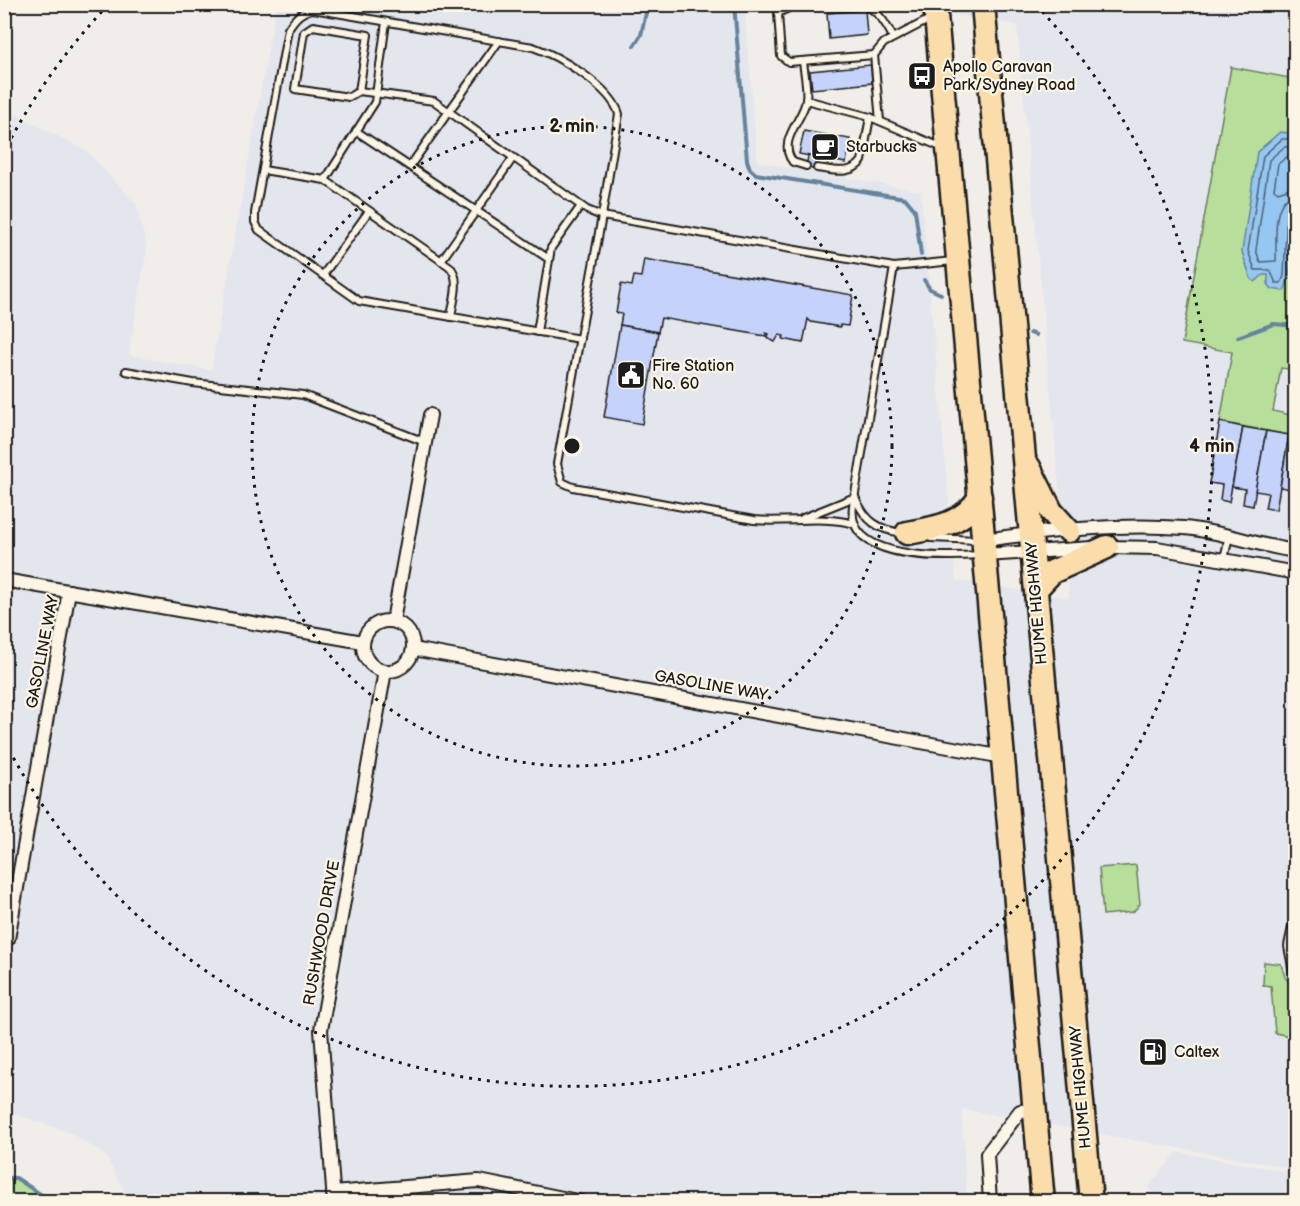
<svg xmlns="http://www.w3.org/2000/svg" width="1300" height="1206" font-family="'Balsamiq Sans',sans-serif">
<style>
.built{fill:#e4e6ee}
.green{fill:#b7df9b;stroke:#6a7e5c;stroke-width:1.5}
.water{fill:#96c7f2;stroke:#65839c;stroke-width:1.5}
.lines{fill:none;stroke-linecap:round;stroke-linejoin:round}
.shore{stroke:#4d6072;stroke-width:1.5}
.stream{stroke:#65839c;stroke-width:4}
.building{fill:#c5d3fa;stroke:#1c1c1c;stroke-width:1.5}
.lane-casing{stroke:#1c1c1c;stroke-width:10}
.street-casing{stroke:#1c1c1c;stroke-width:16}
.highway-casing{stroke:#1c1c1c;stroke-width:27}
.lane{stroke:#fcf5e5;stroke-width:6}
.street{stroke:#fcf5e5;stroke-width:12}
.highway{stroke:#faddab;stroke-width:22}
.ring{fill:none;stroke:#1c1c1c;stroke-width:3;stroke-dasharray:3 6}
.labels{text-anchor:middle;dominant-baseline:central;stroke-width:4.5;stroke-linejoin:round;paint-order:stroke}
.poi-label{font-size:16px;fill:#1c1c1c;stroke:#fcf5e5;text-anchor:start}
.street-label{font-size:16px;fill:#1c1c1c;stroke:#fcf5e5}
.centre{fill:#1c1c1c;stroke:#fcf5e5;stroke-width:3}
.ring-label{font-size:18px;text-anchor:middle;font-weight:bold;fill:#1c1c1c;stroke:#fcf5e5;stroke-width:4.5;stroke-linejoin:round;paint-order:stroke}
</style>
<rect width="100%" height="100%" fill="#f1eee9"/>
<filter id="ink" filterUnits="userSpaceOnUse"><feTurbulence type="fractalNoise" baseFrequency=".0167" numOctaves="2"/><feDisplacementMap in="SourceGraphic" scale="12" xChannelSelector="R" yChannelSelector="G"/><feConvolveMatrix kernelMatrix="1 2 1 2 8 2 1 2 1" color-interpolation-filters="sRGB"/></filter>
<g filter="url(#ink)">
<!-- built -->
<g class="built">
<path d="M276,5H744L758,162L921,191L956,580L1069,598L1017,25L894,5H1295V1169L962,1109L967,1201L130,1202L105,1155L71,1133L5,1111L4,113L7,110L87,151L136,204L147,248L129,355L211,370Z"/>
<path d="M1177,1152L1295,1173V1201H1152L1149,1186Z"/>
</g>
<!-- green -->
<g class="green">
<path d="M1231,67L1295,79V370L1281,368L1273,411L1295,416V436L1220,422L1232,352L1182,343Z"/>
<path d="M1136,865L1140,904L1133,912L1103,915L1099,868Z"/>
<path d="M1264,962L1281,964L1285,977L1295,991V1037L1275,1033L1271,986L1263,985Z"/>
<path d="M4,1178H16L52,1201H5Z"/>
</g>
<!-- water -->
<path class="water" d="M1280,132L1296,134L1295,203L1293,205C1291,228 1294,272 1284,291L1272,289L1268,284V275H1263L1255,282L1251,279L1242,252L1257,152Z"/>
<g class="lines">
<!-- shore -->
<g class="shore">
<path d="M1296,139H1282L1263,156L1248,251L1255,270H1270L1276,283H1281L1284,276L1287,208L1290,204L1296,203"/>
<path d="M1296,147H1284L1269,160L1256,250L1260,262L1276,261C1277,243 1270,197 1296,195"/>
<path d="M1296,156H1288L1278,164L1274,189L1278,192L1296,186"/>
</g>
<!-- stream -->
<g class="stream">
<path d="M734,4L747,160L750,169L756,174L905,198L915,210L921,255"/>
<path d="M634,46L641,35L648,4"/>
<path d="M924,280L930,289L941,294"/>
<path d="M1030,333L1036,335"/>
<path d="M1238,337L1274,324L1296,326"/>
<path d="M4,1178H16L52,1202"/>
</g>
</g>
<!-- building -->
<g class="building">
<path d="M865,10L867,35L829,39L827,13Z"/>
<path d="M871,65L872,83L812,89L810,71Z"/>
<path d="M804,131L850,139L846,163L799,154Z"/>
<path d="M808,156L819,158L817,170L806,168Z"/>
<path d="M644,259L853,295L848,326L840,325V327L811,322L808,319L803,343L783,339L784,336L779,335L775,342L767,338L769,334L766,333V336L661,318L658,332L620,325L622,314L616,313L621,284L632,286L634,276L641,277Z"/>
<path d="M620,325L658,332L642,424L604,417Z"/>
<path d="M1220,422L1243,427L1229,502L1220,500L1222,485L1209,483Z"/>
<path d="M1243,427L1266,431L1253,506L1243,504L1245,489L1232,487Z"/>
<path d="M1266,431L1289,435L1276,510L1265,508L1268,493L1255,491Z"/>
<path d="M1289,435L1296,436V490L1280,487Z"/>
</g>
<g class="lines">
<!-- lane casing -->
<g class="lane-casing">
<g id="lane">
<path d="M818,4L791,7L778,13L781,56L789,62L874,55L884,43L932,18"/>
<path d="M863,4C879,12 885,22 893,37"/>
<path d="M313,26L368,35L359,91L349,97L295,89L304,32Z"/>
<path d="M874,55L880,121"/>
<path d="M803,61C804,73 808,88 806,100C804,119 776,141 793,162L806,166"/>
<path d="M359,91L434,101L587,210L602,216L619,114C611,87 559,56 533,47L313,9C300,12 295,18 288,29L255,213V222L259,230L359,301L580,339"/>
<path d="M806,100L870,117L943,148"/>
<path d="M356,131L549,259"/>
<path d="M410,166L499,41"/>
<path d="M817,168C834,170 850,176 862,161L870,117"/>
<path d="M263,170L325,180L449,266C462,278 453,301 451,317"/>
<path d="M325,180L375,102L386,22"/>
<path d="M441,261L513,158"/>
<path d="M894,267L953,261"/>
<path d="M323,275L369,211"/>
<path d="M537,332L551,248L581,206"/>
<path d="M126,371L193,383L303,395L425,442"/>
<path d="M855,497C865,521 878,530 903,533"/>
<path d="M803,518L855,497"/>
<path d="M855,524C822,515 788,523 754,520L573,487L562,482L557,464L602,216L894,267L856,488C854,500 850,513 855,525C870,560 950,557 981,555"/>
<path d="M931,538L978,540"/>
<path d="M1224,559L1229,536"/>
</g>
</g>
<!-- street casing -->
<g class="street-casing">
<g id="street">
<path d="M984,540C1049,531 1118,523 1184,528C1222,531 1258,546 1296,551"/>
<path d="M985,555L1107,547L1157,548L1296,573"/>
<path d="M4,580L363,642"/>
<circle cx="388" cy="646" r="25"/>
<path d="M393,621L430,415"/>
<path d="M413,649L1003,757"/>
<path d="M1296,923L1291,946L1296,972"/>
<path d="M8,939L69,591"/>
<path d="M333,1193L479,1181L582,1202"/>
<path d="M334,1202L321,1030L385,671"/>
<path d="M990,1202L987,1154L1020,1111L1035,1110"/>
</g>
</g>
<!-- highway casing -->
<g class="highway-casing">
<g id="highway">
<path d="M935,4L1043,1202"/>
<path d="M983,4L1091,1202"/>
<path d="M1029,467L1051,511L1069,531"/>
<path d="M907,533C937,528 963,524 980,497"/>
<path d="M1036,589L1052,572L1107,547"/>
</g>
</g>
<!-- lane -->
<use href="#lane" class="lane"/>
<!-- street -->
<use href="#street" class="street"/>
<!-- highway -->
<use href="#highway" class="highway"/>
</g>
</g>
<!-- distance rings -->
<g class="ring">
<circle cx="572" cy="446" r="320"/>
<path d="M7 146A640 640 0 0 1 108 5M1036 5A640 640 0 1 1 7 746"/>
</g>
<!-- icons -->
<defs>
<g id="bus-square" transform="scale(1.5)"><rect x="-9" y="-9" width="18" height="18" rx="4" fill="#1c1c1c" stroke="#fcf5e5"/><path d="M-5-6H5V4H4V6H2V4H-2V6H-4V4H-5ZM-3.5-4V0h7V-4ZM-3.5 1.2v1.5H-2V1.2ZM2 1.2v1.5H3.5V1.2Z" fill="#fff"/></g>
<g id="cafe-square" transform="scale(1.5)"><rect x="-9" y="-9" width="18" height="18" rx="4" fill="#1c1c1c" stroke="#fcf5e5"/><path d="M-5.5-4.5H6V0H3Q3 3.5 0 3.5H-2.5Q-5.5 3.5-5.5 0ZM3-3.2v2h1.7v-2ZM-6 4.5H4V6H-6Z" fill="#fff"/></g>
<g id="civic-square" transform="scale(1.5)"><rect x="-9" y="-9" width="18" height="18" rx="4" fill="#1c1c1c" stroke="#fcf5e5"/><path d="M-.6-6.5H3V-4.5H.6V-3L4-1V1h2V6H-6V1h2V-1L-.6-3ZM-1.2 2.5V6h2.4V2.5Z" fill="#fff"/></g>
<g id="fuel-square" transform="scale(1.5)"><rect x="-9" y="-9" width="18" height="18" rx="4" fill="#1c1c1c" stroke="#fcf5e5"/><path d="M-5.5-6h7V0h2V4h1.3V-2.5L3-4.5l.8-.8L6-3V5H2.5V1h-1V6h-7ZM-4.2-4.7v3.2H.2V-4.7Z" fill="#fff"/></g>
</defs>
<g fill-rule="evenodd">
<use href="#bus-square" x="922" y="76"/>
<use href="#cafe-square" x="825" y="147"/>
<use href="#civic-square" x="631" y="375"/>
<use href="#fuel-square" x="1153" y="1052"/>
</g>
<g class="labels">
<!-- poi labels -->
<g class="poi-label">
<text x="943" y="67">Apollo Caravan<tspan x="943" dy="18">Park/Sydney Road</tspan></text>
<text x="846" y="147">Starbucks</text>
<text x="652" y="366">Fire Station<tspan x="652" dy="18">No. 60</tspan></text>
<text x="1174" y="1052">Caltex</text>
</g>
<!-- street labels -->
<g class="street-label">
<text transform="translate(1037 603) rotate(-95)">HUME HIGHWAY</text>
<text transform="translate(43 652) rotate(-79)">GASOLINE WAY</text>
<text transform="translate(711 686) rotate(10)">GASOLINE WAY</text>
<text transform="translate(322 933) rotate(-80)">RUSHWOOD DRIVE</text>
<text transform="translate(1081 1087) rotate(-95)">HUME HIGHWAY</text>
</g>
</g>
<circle cx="572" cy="446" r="9" class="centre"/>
<g class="ring-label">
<text x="572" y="132">2 min</text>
<text x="1212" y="452">4 min</text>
</g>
<!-- margin -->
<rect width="1300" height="1206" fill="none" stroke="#fcf5e5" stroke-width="24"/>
<rect x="12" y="12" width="1276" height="1182" fill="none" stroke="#1c1c1c" stroke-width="2" filter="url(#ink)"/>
</svg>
